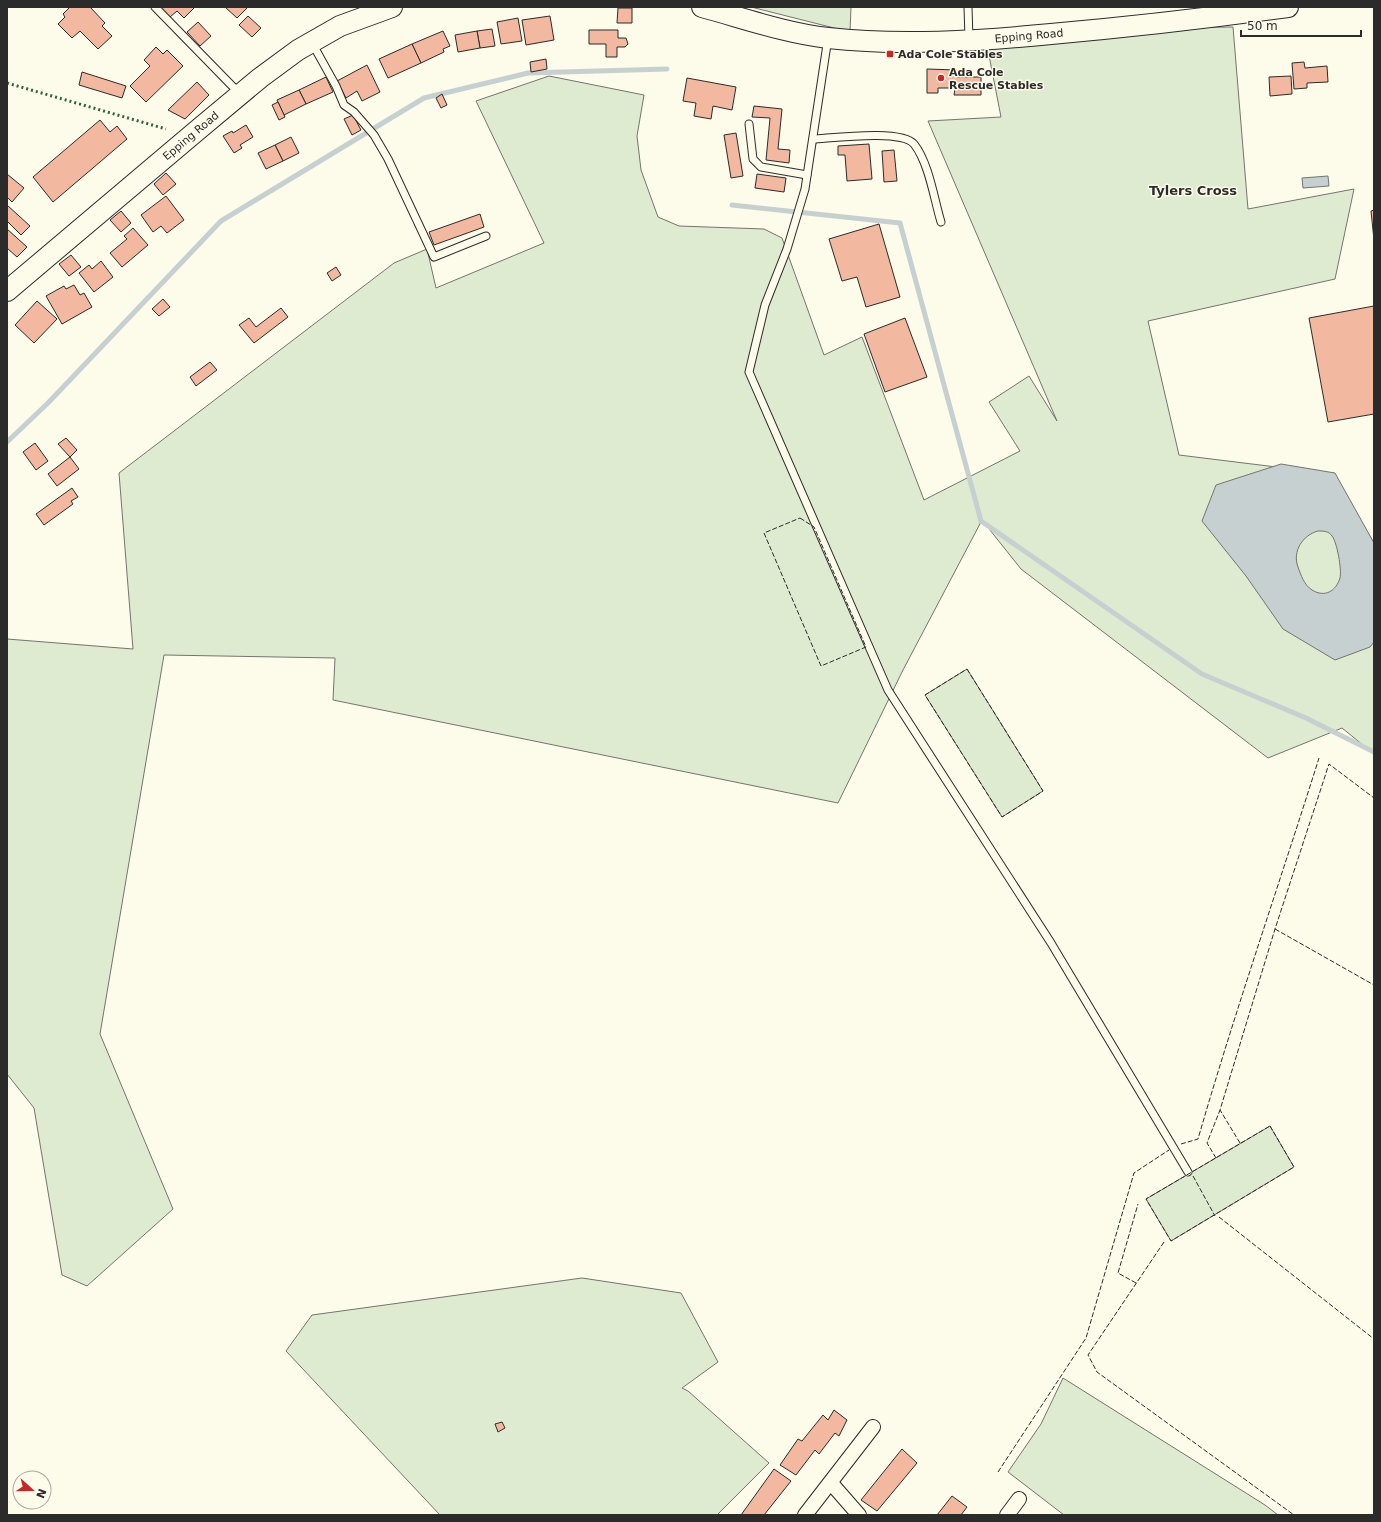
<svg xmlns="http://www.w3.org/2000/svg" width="1381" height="1522" font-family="'DejaVu Sans',sans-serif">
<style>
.green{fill:#deebd1;stroke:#74746e}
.water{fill:#c7d0d0;stroke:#74746e;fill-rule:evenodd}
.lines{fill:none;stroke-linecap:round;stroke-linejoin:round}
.stream{stroke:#c7d0d0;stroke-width:5}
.building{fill:#f2b8a0;stroke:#2b2b2b}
.service-casing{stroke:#2b2b2b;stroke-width:9}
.minor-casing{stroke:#2b2b2b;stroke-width:16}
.secondary-casing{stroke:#2b2b2b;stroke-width:22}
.service{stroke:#fdfbea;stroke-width:7}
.minor{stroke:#fdfbea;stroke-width:14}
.secondary{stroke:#fdfbea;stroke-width:20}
.hedge{stroke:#34623c;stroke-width:3;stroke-dasharray:2 3;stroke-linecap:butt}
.fence{stroke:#2b2b2b;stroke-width:1;stroke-dasharray:5 2;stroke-linecap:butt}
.poi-dot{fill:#c62828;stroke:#fdfbea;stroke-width:1.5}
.labels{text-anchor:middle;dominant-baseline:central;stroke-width:3;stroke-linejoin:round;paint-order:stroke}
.street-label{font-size:11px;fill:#2b2b2b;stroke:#fdfbea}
.poi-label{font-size:11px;font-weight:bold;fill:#2b2b2b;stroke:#fdfbea;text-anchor:start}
.quarter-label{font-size:13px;font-weight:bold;fill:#2b2b2b;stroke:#fdfbea}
</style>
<rect width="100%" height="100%" fill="#fdfbea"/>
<!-- green -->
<g class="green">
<path d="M751,7H851L850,32Z"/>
<path d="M1233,27L1248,209L1354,189L1335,279L1148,321L1179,455L1333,474L1374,543V754L1342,728L1268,758L1021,569L982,520L903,670L838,803L333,700L335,658L164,655L100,1034L173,1209L87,1286L62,1275L34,1108L7,1074V639L133,649L119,473L394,263L427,249L436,288L544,243L476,101L549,76L644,95L637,136L641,170L658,217L679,226L764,229L782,238L824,355L862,337L924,500L1020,451L989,402L1029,376L1057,421L928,121L1001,117L986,40L1119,28Z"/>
<path d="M967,669L1043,791L1002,817L925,695Z"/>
<path d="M1270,1126L1294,1167L1171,1241L1146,1199Z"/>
<path d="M582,1278L681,1293L718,1362L682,1388L688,1391L769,1463L717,1515H440L286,1351L312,1315Z"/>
<path d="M1063,1378L1265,1505L1278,1515H1064L1008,1472L1041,1424Z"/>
</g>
<!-- water -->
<g class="water">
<path d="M1328,176L1329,186L1303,188L1302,178Z"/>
<path d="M1281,464L1335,473L1374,543V642L1370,647L1335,660L1283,629L1246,576L1202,521L1216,485ZM1318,531C1323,531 1329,531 1332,536C1337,542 1342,570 1340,578C1336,591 1325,598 1312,590C1304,585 1301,575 1298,567C1292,551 1303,535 1318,531Z"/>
</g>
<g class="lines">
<!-- stream -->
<g class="stream">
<path d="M732,205L900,223L981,521L1202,674L1306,718L1374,752"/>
<path d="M7,442L48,403L221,221L424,98L528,73L667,69"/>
</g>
</g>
<!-- building -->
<g class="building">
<path d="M70,7H90L105,23L102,26L112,36L98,49L80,31L72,38L58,24L65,17L63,14Z"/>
<path d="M160,7H195L184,18L177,11L170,17Z"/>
<path d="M225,7H248L237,18Z"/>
<path d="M618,8H632V23H617Z"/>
<path d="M248,16L261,28L252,37L239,25Z"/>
<path d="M550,16L554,40L526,45L522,20Z"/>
<path d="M518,18L522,41L501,44L497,22Z"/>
<path d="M198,22L211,36L200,46L187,32Z"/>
<path d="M492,29L495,46L480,48L477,31Z"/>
<path d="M589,30H618V38H626L628,44L625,47H617V57H606V44H589Z"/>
<path d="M443,31L450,46L443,49L444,52L421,63L412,44Z"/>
<path d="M477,31L480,48L458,52L455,35Z"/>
<path d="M412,44L421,63L388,78L379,59Z"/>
<path d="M156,47L163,54L167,50L183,66L146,102L130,86L150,66L144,60Z"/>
<path d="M546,59L547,69L531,72L530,62Z"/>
<path d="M1304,62L1305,68L1327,66L1328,82L1307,83V88L1294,89L1292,63Z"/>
<path d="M367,65L380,92L362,101L357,91L346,98L337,81Z"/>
<path d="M927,69L957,70V77H981V95H954L955,88H938V93H927Z"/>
<path d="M82,72L126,86L122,98L79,85Z"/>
<path d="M1291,76L1292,94L1270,96L1269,77Z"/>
<path d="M326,77L333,92L306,104L299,90Z"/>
<path d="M687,78L736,87L732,110L713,106L711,119L694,116L696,103L683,101Z"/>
<path d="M197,82L209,95L185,119L168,110Z"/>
<path d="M299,90L306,104L284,115L277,100Z"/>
<path d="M442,94L447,105L441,108L436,98Z"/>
<path d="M278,102L285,117L279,120L272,105Z"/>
<path d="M754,106L782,109L778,149L790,150L789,163L766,160L770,118L752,117Z"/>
<path d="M353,115L361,130L352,135L344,119Z"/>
<path d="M100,120L110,132L117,126L127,139L53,202L33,177Z"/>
<path d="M246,125L253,137L240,145L242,148L234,153L223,136L232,131L233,133Z"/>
<path d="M736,133L743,176L731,178L724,135Z"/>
<path d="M291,137L299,153L283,161L275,145Z"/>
<path d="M869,144L872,179L847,181L845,155H838V146Z"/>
<path d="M275,145L283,161L266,169L258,153Z"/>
<path d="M894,150L897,181L884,182L882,151Z"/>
<path d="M166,173L176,184L163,195L154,184Z"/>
<path d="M7,174L24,188L12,202L7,197Z"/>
<path d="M757,174L786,178L784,192L755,188Z"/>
<path d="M166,196L184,220L167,233L161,226L153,232L141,215Z"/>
<path d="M7,205L30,226L21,235L7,221Z"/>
<path d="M1374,210V240L1371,211Z"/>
<path d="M121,211L131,223L121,232L110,220Z"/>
<path d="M480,214L484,227L434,245L429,232Z"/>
<path d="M879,224L900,297L866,307L857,277L842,281L829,239Z"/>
<path d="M133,228L148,245L122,267L110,253L127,239L124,236Z"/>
<path d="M7,229L27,247L17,257L7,248Z"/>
<path d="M71,255L81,267L69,276L59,264Z"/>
<path d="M101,261L113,277L94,292L79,273L89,265L92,269Z"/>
<path d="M336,267L341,275L332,281L327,273Z"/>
<path d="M74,285L80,295L84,293L92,307L62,324L46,296L64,286L66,289Z"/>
<path d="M163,299L170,307L159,316L152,309Z"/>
<path d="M37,301L57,319L34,343L15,325Z"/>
<path d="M1374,306V414L1328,422L1309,318Z"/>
<path d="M281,308L288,317L254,343L239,325L249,318L256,327Z"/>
<path d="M905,318L927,377L885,392L864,334Z"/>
<path d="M210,362L217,370L196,386L190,377Z"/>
<path d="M66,438L77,450L70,457L58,444Z"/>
<path d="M35,443L48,461L36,470L23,452Z"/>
<path d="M70,457L79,469L57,486L48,474Z"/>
<path d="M72,488L78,497L71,501L73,504L44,525L36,514Z"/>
<path d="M834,1410L847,1420L839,1436L835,1433L819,1454L815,1450L796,1475L780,1465L798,1439L802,1441L823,1415L828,1420Z"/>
<path d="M502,1422L505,1428L498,1432L495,1424Z"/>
<path d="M902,1449L917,1463L877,1511L861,1500Z"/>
<path d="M774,1469L791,1481L764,1515H741Z"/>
<path d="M952,1496L967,1507L961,1515H937Z"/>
</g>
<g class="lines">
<!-- service casing -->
<g class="service-casing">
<g id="service">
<path d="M155,7L239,93"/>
<path d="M968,7L969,39"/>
<path d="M828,38L805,189L787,249L765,305L749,372L888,690L1051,943L1188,1172"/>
<path d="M312,43L336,86L344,105L354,112L374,135L388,159L434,257L486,236"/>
<path d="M749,124L753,159L761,167L807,175"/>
<path d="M813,139C833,138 902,129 914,144C929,163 934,199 941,222"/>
</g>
</g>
<!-- minor casing -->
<g class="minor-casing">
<g id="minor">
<path d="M831,1483L859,1515"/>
<path d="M805,1515L873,1427"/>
<path d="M1007,1515L1019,1499"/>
</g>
</g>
<!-- secondary casing -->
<g class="secondary-casing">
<g id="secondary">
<path d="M702,7C743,18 785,33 828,38C900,46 978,41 1051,34C1130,27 1209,18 1288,7"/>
<path d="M7,291L200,128L260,78L298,50L340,26L392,7"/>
</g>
</g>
<!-- service -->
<use href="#service" class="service"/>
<!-- minor -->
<use href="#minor" class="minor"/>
<!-- secondary -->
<use href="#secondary" class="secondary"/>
<!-- hedge -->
<path class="hedge" d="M7,83L166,129"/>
<!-- fence -->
<g class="fence">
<path d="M800,518L814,527L866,647L821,666L764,533Z"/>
<path d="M967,669L1043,791L1002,817L925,695Z"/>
<path d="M1275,929L1374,985"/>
<path d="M1270,1126L1294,1167L1171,1241L1146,1199Z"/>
<path d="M1240,1143L1220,1110L1275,929L1329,764L1374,798"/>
<path d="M1181,1144L1198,1139C1235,1011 1279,885 1319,758"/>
<path d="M1216,1158L1207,1143L1220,1110"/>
<path d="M1193,1176L1215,1216"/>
<path d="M1219,1217L1374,1339"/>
<path d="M1164,1242L1088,1355L1097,1372L1294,1515"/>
<path d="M1136,1283L1118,1273L1138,1204"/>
<path d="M998,1472L1086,1338L1134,1173L1169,1150"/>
</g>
</g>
<!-- markers -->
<g class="poi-dot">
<rect x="886" y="50" width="8" height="8" rx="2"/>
<circle cx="941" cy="78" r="4"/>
</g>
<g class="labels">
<!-- street labels -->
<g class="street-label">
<text transform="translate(1029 36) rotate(-5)">Epping Road</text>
<text transform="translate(191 136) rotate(-40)">Epping Road</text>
</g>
<!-- poi labels -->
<g class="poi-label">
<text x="898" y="54">Ada Cole Stables</text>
<text x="949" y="72">Ada Cole<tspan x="949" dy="13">Rescue Stables</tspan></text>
</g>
<!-- quarter labels -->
<g class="quarter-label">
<text x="1193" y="190">Tylers Cross</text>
</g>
</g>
<!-- border -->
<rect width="1381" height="1522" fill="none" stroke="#2b2b2b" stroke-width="16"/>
<!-- north arrow -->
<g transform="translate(32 1490) rotate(111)"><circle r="19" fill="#fdfbea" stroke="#a9a89e"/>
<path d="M0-3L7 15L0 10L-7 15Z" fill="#c62828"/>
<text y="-6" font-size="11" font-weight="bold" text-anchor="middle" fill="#2b2b2b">N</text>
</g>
<!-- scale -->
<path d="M1241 30v6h120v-6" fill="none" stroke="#2b2b2b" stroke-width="2"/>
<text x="1247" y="30" font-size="12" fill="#2b2b2b" stroke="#fdfbea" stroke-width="3" paint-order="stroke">50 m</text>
</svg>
